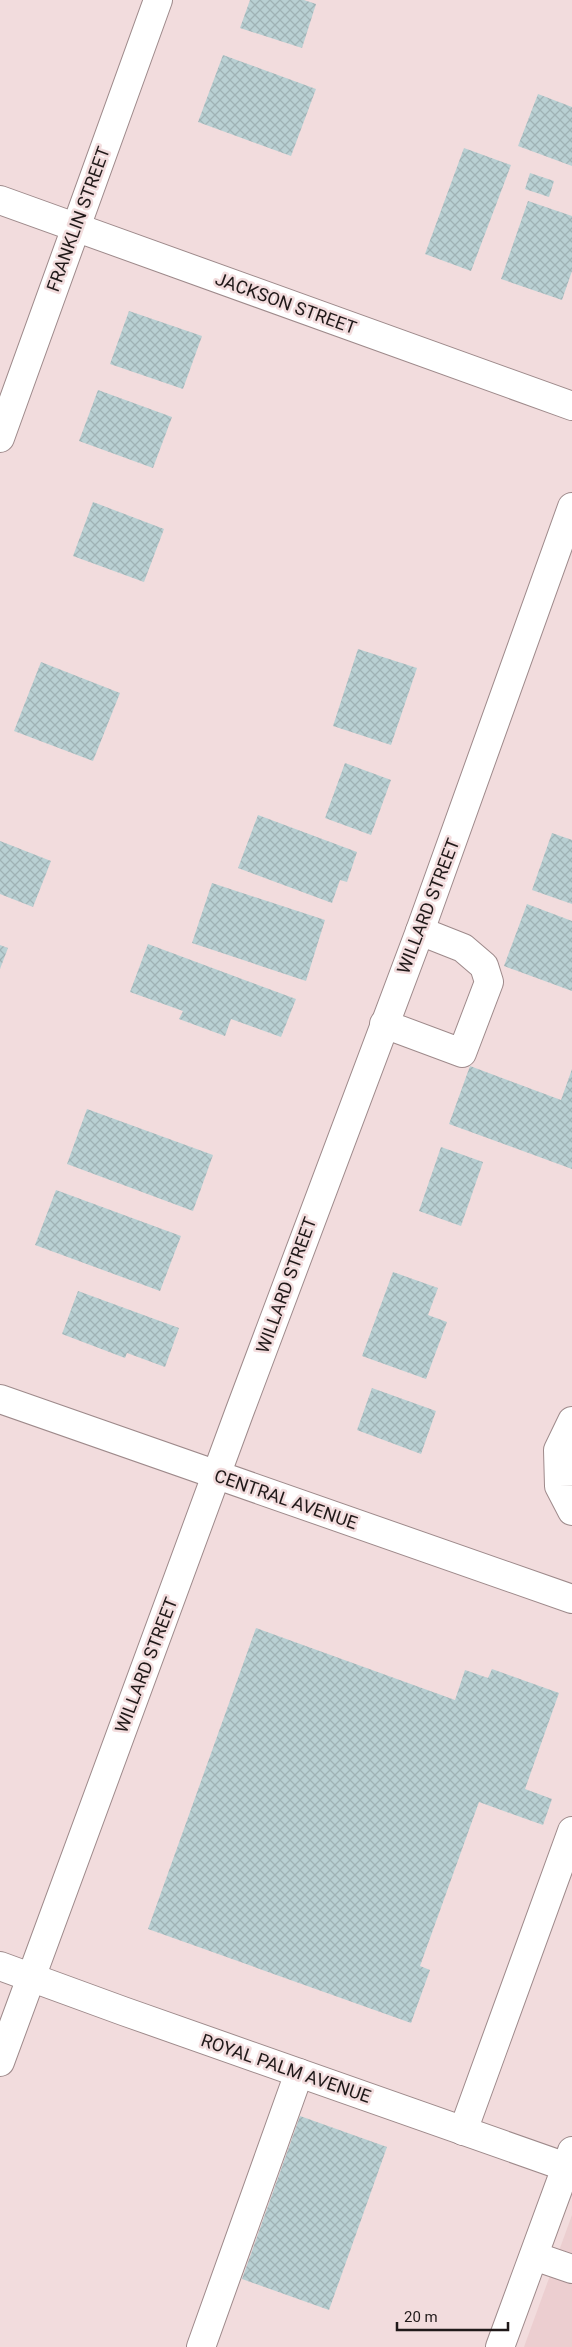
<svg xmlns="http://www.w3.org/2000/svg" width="572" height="2347" font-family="Roboto,sans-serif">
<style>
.built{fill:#ecced0}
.building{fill:url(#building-cross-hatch)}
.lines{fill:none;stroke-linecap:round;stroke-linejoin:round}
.minor-casing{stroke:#9e8a8b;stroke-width:30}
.minor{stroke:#fff;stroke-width:28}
.labels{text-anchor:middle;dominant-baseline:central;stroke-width:5;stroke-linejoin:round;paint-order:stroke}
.street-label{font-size:18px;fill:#201919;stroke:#f2dcdd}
</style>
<defs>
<pattern id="building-cross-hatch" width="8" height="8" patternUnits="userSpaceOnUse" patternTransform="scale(1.25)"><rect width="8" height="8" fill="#b9d0d3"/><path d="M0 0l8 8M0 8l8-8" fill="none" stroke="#9fb2b5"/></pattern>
</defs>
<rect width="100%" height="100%" fill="#f2dcdd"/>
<!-- built -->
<path class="built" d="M572,2215V2347H524Z"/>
<!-- building -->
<g class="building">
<path d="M250,0H304L316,4L302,48L240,28Z"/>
<path d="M223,55L316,89L291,156L198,122Z"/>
<path d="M538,94L572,107V166L518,146Z"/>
<path d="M464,148L511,165L471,271L425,254Z"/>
<path d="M530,173L554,181L549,197L525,189Z"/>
<path d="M528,201L572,216V271L562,300L501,279Z"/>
<path d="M129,311L202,336L183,389L110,364Z"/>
<path d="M98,390L172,417L153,468L79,441Z"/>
<path d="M93,502L164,529L144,582L73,556Z"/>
<path d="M358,649L417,668L391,745L333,726Z"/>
<path d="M41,662L120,693L93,761L14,731Z"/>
<path d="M345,763L391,780L371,835L325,818Z"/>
<path d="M258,815L357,852L347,882L340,880L332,903L238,868Z"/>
<path d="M552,833L572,840V904L532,890Z"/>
<path d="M0,841L51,861L33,907L0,894Z"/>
<path d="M212,883L325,920L306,981L192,943Z"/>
<path d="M527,904L572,921V991L504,966Z"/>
<path d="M148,944L296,999L281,1037L231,1019L225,1036L179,1019L183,1011L130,992Z"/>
<path d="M0,945L8,948L0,969Z"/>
<path d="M470,1066L561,1100L572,1069V1169L449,1124Z"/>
<path d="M87,1109L213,1155L193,1211L67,1164Z"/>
<path d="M441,1147L483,1162L461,1226L419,1211Z"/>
<path d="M56,1190L181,1236L160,1291L35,1245Z"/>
<path d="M393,1272L438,1288L428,1315L447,1322L426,1379L362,1356Z"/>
<path d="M78,1291L179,1328L165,1367L127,1353L125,1358L62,1334Z"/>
<path d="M372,1388L436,1411L421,1454L357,1430Z"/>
<path d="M256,1628L455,1700L465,1670L488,1678L492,1669L559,1693L525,1789L552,1799L543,1825L479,1802L420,1966L430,1970L411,2023L148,1929Z"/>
<path d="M300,2116L387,2147L329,2310L242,2279Z"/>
</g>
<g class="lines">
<!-- minor casing -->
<g class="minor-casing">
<g id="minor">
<path d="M0,200L572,406"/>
<path d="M0,438L158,0"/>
<path d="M384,1024L462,1053L489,982L484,966L463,948L420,931"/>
<path d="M0,1399L572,1599"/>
<path d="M572,1421L558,1450L559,1486L572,1511"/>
<path d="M0,1966L123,2011L572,2169"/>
<path d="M0,2062L239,1413L420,931L572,507"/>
<path d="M463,2131L572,1831"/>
<path d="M534,2256L572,2269"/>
<path d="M201,2347L299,2073"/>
<path d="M500,2347L572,2151"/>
</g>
</g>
<!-- minor -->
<use href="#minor" class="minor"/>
</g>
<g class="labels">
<!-- street labels -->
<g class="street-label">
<text transform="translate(78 219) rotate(-70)">FRANKLIN STREET</text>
<text transform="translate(286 303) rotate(20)">JACKSON STREET</text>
<text transform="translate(428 906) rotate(-69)">WILLARD STREET</text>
<text transform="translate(286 1285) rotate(-70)">WILLARD STREET</text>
<text transform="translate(286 1499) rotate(19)">CENTRAL AVENUE</text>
<text transform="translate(146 1665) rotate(-69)">WILLARD STREET</text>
<text transform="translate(286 2068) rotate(19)">ROYAL PALM AVENUE</text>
</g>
</g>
<!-- scale -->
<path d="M397 2322v8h111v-8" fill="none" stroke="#201919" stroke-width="2.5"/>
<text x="404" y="2322" font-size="15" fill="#201919" stroke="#f2dcdd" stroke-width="4" paint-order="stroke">20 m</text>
</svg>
